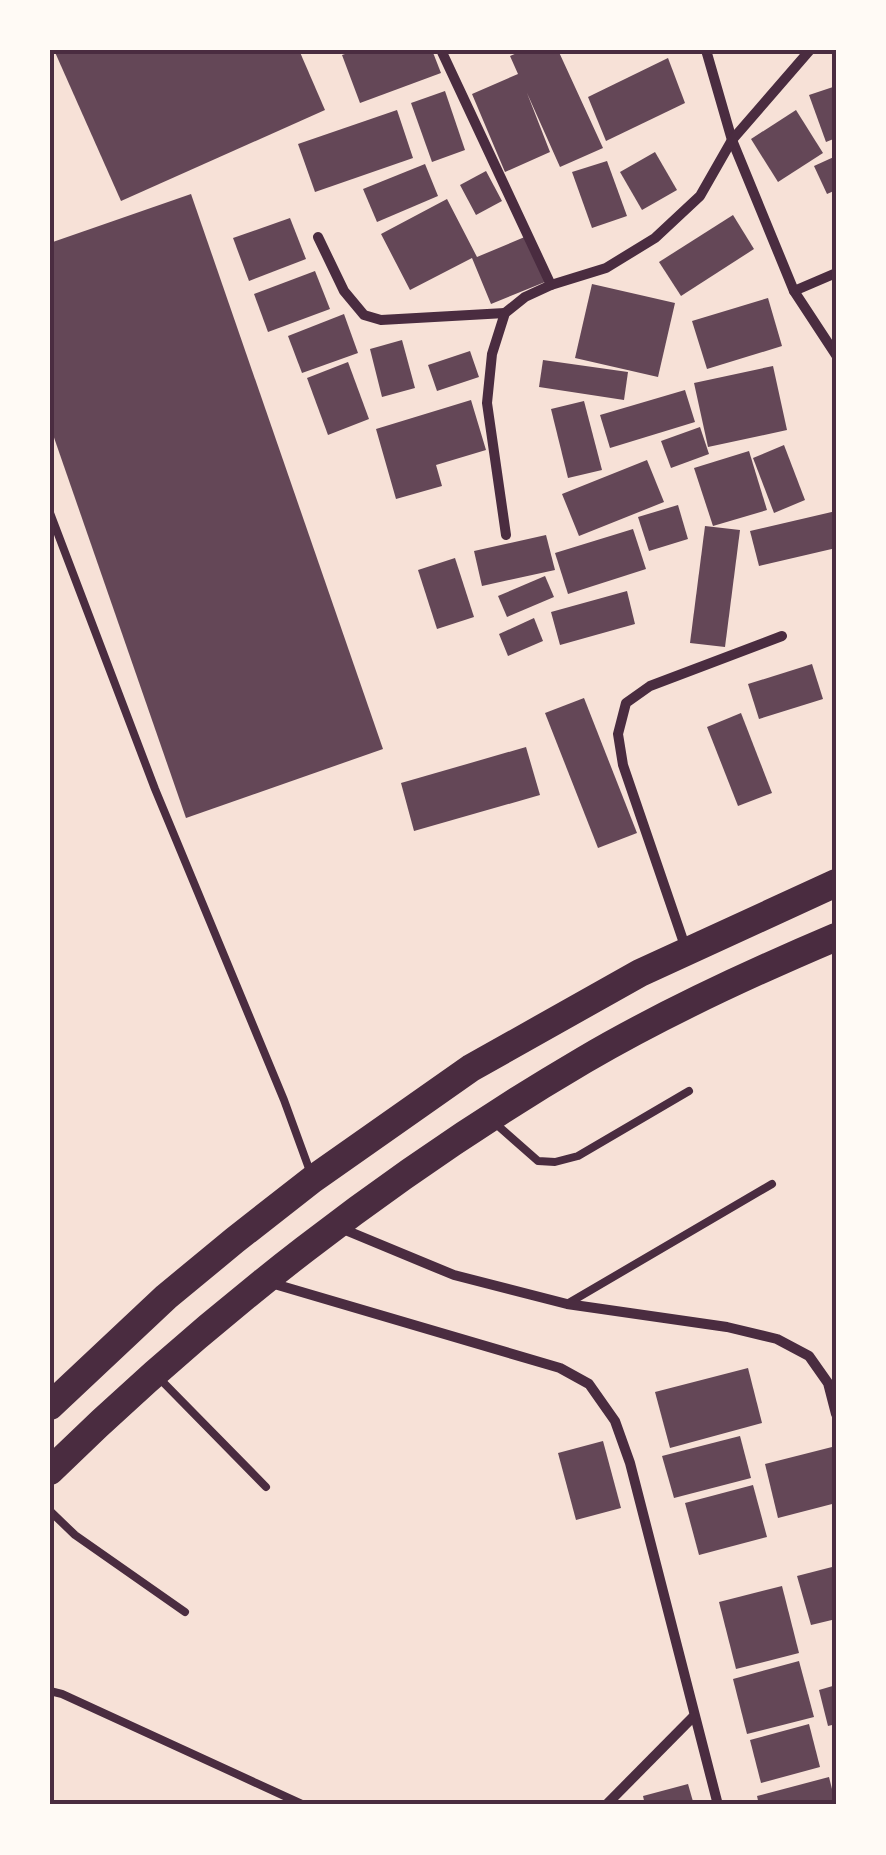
<svg xmlns="http://www.w3.org/2000/svg" width="886" height="1855" font-family="'IBM Plex Sans',sans-serif">
<style>
.building{fill:#644757}
.lines{fill:none;stroke-linecap:round;stroke-linejoin:round}
.service{stroke:#4a2c40;stroke-width:8}
.minor{stroke:#4a2c40;stroke-width:10}
.trunk{stroke:#4a2c40;stroke-width:28}
.neatline{fill:none;stroke:#4a2c40;stroke-width:4}
</style>
<rect width="100%" height="100%" fill="#f7e1d7"/>
<!-- building -->
<g class="building">
<path d="M54,50H299L325,110L121,201Z"/>
<path d="M357,50H432L441,73L360,103L342,55Z"/>
<path d="M524,50H558L603,148L560,167L527,93L550,152L505,172L472,94L518,74L510,56Z"/>
<path d="M668,58L685,103L606,141L588,97Z"/>
<path d="M836,86V138L826,142L809,95Z"/>
<path d="M445,91L465,150L432,162L411,103Z"/>
<path d="M397,110L413,158L315,192L298,144Z"/>
<path d="M796,110L823,153L778,182L751,139Z"/>
<path d="M655,152L677,190L642,210L620,172Z"/>
<path d="M836,156V190L827,194L814,166Z"/>
<path d="M607,161L627,216L592,228L572,172Z"/>
<path d="M425,164L438,196L377,222L363,189Z"/>
<path d="M486,171L502,201L476,215L460,185Z"/>
<path d="M191,194L383,749L186,818L50,426V243Z"/>
<path d="M447,199L477,257L527,236L545,282L491,304L472,258L410,290L381,234Z"/>
<path d="M733,215L754,249L681,296L659,262Z"/>
<path d="M290,218L306,259L249,281L233,238Z"/>
<path d="M315,271L330,309L268,332L254,294Z"/>
<path d="M592,284L675,303L658,377L575,358Z"/>
<path d="M768,298L782,346L707,369L692,321Z"/>
<path d="M344,314L358,353L302,373L288,336Z"/>
<path d="M402,340L415,388L382,397L370,349Z"/>
<path d="M470,351L479,377L437,391L428,365Z"/>
<path d="M543,360L628,372L624,400L539,387Z"/>
<path d="M348,362L369,419L328,435L307,378Z"/>
<path d="M773,366L787,430L708,447L694,383Z"/>
<path d="M685,390L695,422L610,448L600,415Z"/>
<path d="M471,400L486,450L436,465L442,486L396,499L376,429Z"/>
<path d="M584,401L602,470L568,478L551,409Z"/>
<path d="M700,427L709,454L671,468L661,441Z"/>
<path d="M784,445L805,500L774,513L753,458Z"/>
<path d="M749,451L767,510L713,526L694,468Z"/>
<path d="M647,460L664,502L579,536L562,494Z"/>
<path d="M678,505L688,539L649,551L638,517Z"/>
<path d="M836,511V548L759,566L750,531Z"/>
<path d="M705,526L740,530L725,647L690,643Z"/>
<path d="M633,529L646,569L568,594L555,553Z"/>
<path d="M546,535L555,570L482,586L474,551Z"/>
<path d="M455,558L474,617L437,629L418,570Z"/>
<path d="M545,576L554,597L507,617L498,596Z"/>
<path d="M627,591L635,624L560,645L551,612Z"/>
<path d="M534,618L543,641L508,656L499,634Z"/>
<path d="M812,664L823,699L759,719L748,684Z"/>
<path d="M584,698L637,833L598,848L545,713Z"/>
<path d="M741,713L772,793L738,806L707,727Z"/>
<path d="M526,747L540,795L414,831L401,783Z"/>
<path d="M748,1368L762,1423L670,1448L655,1392Z"/>
<path d="M740,1436L751,1478L674,1498L662,1456Z"/>
<path d="M603,1441L621,1508L576,1520L558,1453Z"/>
<path d="M832,1447L836,1464V1503L778,1518L765,1464Z"/>
<path d="M753,1485L767,1537L699,1555L685,1503Z"/>
<path d="M836,1566V1619L811,1625L797,1576Z"/>
<path d="M782,1586L799,1653L736,1669L719,1602Z"/>
<path d="M799,1661L814,1717L747,1734L733,1679Z"/>
<path d="M836,1685V1724L828,1726L819,1690Z"/>
<path d="M809,1724L820,1767L761,1783L750,1740Z"/>
<path d="M829,1777L836,1805H759L757,1796Z"/>
<path d="M688,1784L694,1805H645L643,1796Z"/>
</g>
<g class="lines">
<!-- service -->
<g class="service">
<path d="M50,513L155,789L284,1100L311,1174"/>
<path d="M496,1124L538,1161L555,1162L578,1156L689,1091"/>
<path d="M567,1304L772,1184"/>
<path d="M157,1376L266,1487"/>
<path d="M50,1511L75,1535L185,1612"/>
<path d="M50,1691L62,1694L304,1805"/>
</g>
<!-- minor -->
<g class="minor">
<path d="M441,50L551,285"/>
<path d="M706,50L732,140L794,291L836,355"/>
<path d="M318,237L344,291L364,315L381,320L505,313"/>
<path d="M794,291L836,273"/>
<path d="M506,535L487,403L492,354L505,313L525,297L551,285L606,268L655,238L700,196L732,140L810,50"/>
<path d="M686,949L623,765L618,734L626,703L650,686L782,636"/>
<path d="M338,1227L454,1275L567,1304L727,1327L777,1339L809,1356L828,1383L836,1414"/>
<path d="M271,1283L560,1368L589,1384L615,1421L630,1463L718,1805"/>
<path d="M606,1805L693,1717"/>
</g>
<!-- trunk -->
<g class="trunk">
<path d="M50,1406L166,1297L235,1240L313,1179L471,1068L640,973L836,883"/>
<path d="M50,1471C208,1316 393,1172 584,1060C664,1013 751,973 836,937"/>
</g>
</g>
<!-- border -->
<rect width="886" height="1855" fill="none" stroke="#fffaf5" stroke-width="105"/>
<rect x="52" y="52" width="782" height="1750" class="neatline"/>
</svg>
